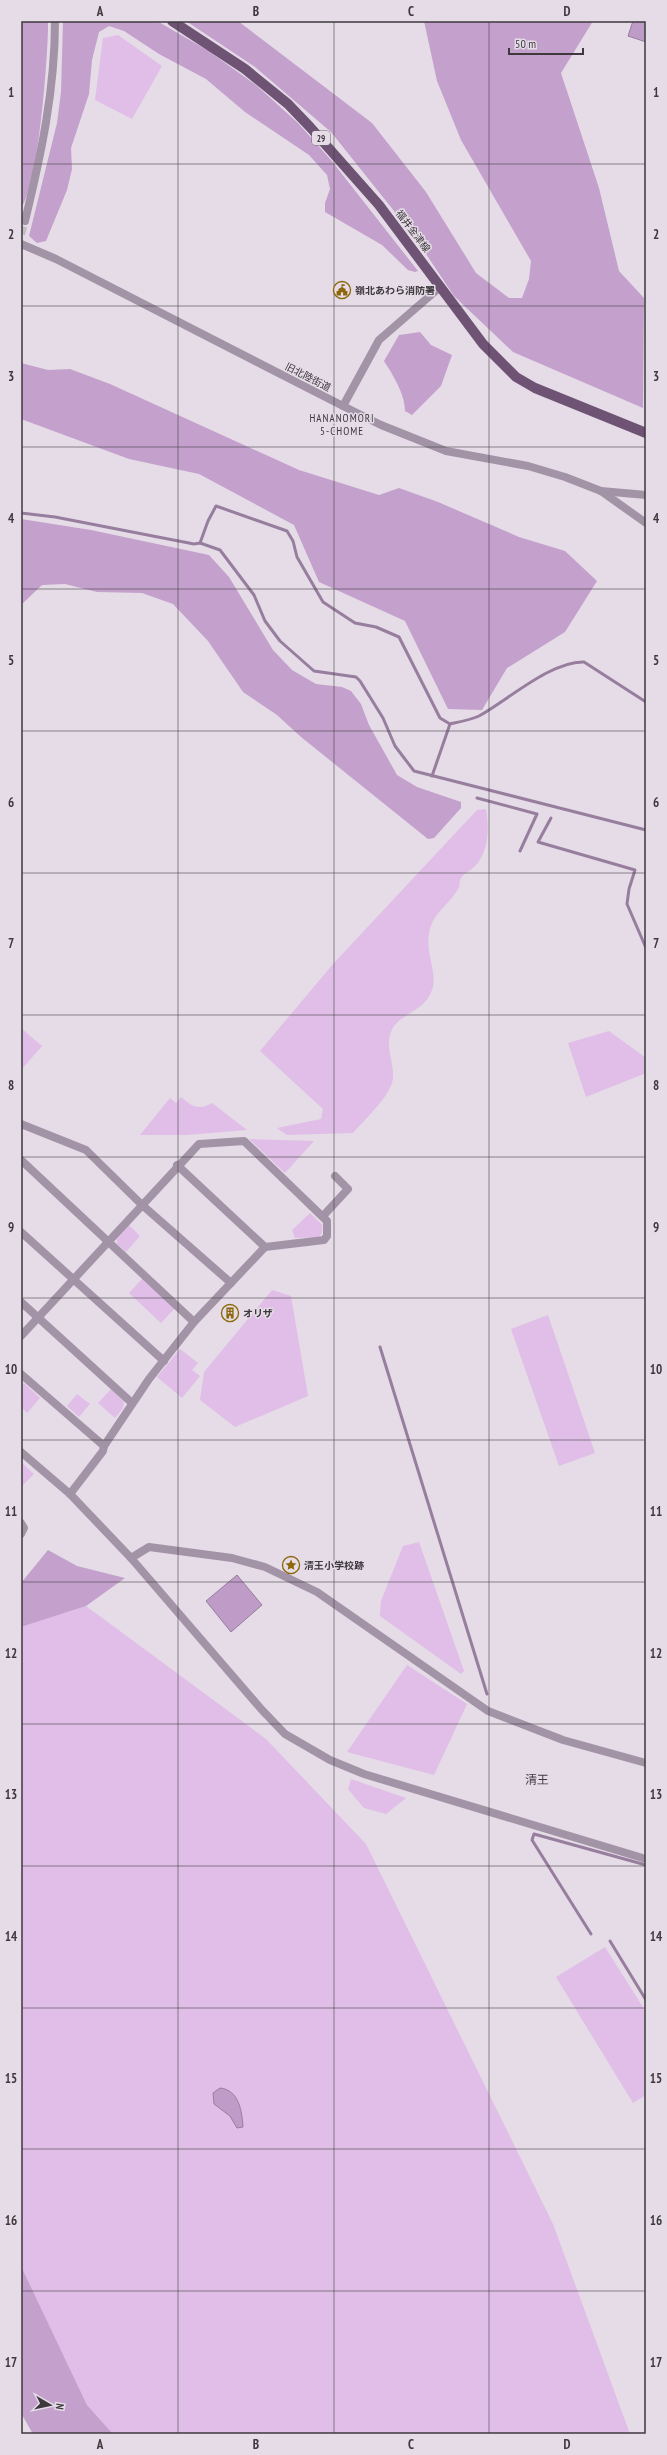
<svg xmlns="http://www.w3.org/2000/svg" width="667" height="2455" font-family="'PT Sans Narrow','Noto Sans JP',sans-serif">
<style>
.green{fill:#e0bee8}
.forest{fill:#c4a0cc}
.water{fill:#bf9cc8;stroke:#987e9e}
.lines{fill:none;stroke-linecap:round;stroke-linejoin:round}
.stream{stroke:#987e9e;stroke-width:3}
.tertiary-tunnel{stroke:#c3bbc5;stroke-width:8;stroke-dasharray:8 4;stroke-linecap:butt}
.minor{stroke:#a393a6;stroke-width:8}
.tertiary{stroke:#a393a6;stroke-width:8}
.primary{stroke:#6f5375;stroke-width:10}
.grid{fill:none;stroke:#3d393d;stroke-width:1;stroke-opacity:0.55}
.labels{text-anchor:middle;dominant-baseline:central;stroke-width:3;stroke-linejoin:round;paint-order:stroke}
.shield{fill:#e5dce7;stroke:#6f6a70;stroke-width:1}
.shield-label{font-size:9px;font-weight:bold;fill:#3d393d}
.street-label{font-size:10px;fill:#3d393d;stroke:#e5dce7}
.poi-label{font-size:10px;font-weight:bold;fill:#3d393d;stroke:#e5dce7;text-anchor:start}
.neighbourhood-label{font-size:11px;letter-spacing:1px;fill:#403941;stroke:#e5dce7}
.quarter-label{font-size:12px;fill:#403941;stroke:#e5dce7}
.neatline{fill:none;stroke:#3d393d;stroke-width:1.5}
.grid-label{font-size:13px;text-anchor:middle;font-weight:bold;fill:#3d393d}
</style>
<rect width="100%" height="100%" fill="#e5dce7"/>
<!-- green -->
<g class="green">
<path d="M118,35L162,66L132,119L95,100L103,38Z"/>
<path d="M486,809C489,827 489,849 477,864C472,870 464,873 461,878C459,881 460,885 459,887C453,900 439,909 433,921C420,947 439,970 432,990C425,1012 397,1014 391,1032C385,1047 394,1062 393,1077C393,1094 364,1120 353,1133L287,1135L277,1128L321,1119L323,1109L260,1051L333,964L477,810Z"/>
<path d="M21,1028L42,1046L21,1070Z"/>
<path d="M609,1031L646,1058V1073L586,1097L568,1043Z"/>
<path d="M181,1097C191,1106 199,1111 212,1103L247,1130L187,1135H140L170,1098L176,1103Z"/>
<path d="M249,1139L314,1141L285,1173Z"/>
<path d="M310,1213L322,1225V1233L319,1237L295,1238L292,1230Z"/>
<path d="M129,1225L140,1236L126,1252L117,1244V1239Z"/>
<path d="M143,1278L175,1308L161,1323L129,1293Z"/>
<path d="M272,1290L291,1296L308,1396L235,1427L200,1400L204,1372Z"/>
<path d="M548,1315L595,1453L559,1466L511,1329Z"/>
<path d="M180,1349L198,1363L192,1370L200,1376L182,1398L157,1377Z"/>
<path d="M24,1383L40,1398L27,1413L21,1407V1386Z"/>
<path d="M111,1389L124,1402L123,1408L115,1418L98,1403Z"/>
<path d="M77,1394L90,1404L79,1417L67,1406Z"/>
<path d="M21,1462L34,1474L21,1487Z"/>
<path d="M419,1542L464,1671L461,1674L380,1616L381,1601L403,1546Z"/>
<path d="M86,1606L266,1739L366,1844L553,2224L630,2434H113L87,2405L21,2266V1627Z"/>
<path d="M407,1665L467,1704L434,1775L347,1752Z"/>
<path d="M351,1779L406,1798L386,1814L364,1808L348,1789Z"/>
<path d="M605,1947L646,2012V2095L633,2103L556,1977Z"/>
</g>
<!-- forest -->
<g class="forest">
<path d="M21,21H48V25C48,56 38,188 21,207Z"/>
<path d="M63,21H157L207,50L256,85L298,123L331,160L418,271L415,272L408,270L382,245L325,212V203L330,189L327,175L309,155L245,112L206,79L159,54L124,31L109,26L99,32L92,60L89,94L71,148L72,169L67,190L46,241L37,243L29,236L57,123L61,92Z"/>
<path d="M186,21H238L372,123L426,192L476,273L509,298H522L529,279L531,261L461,140L437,81L424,21H593L561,73L599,188L619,271L644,298L643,408L513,352L454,296L414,236L331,132L255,67Z"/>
<path d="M420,332L431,345L452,355L441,386L412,415L405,411C405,394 393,375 384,361L399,335Z"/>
<path d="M21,363L48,370L70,369L110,384L299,470L379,495L399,488L438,502L519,537L565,551L597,581L565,632L507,668L482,710L448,709L405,621L319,582L294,525L199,474L129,459L21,419Z"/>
<path d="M21,519L91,530L209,555L229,577L273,650L292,670L316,684L342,687L351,691L361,704L369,725L397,775L417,787L461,802V808L434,838L428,839L301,737L277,715L243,692L208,641L173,604L142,593L97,592L65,584L42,585L21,605Z"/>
<path d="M48,1550L77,1566L125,1578L86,1606L21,1627V1583Z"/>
<path d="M21,2266L87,2405L113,2434H33L21,2413Z"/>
</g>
<!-- water -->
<g class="water">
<path d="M633,21H646V42L628,36Z"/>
<path d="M237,1575L262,1605L231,1632L206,1601Z"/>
<path d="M220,2088C239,2090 242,2111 243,2127L237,2128L230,2116L214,2104L213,2093Z"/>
</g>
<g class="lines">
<!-- stream -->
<g class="stream">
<path d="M21,513L55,517L194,544L200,543L208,521L216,506L287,531L293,541L297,557L323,602L355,623L376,627L399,637L440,718L450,724C459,722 470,720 479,716C508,700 551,661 584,662L646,702"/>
<path d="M200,543L220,550L254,595L265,621L280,641L314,671L356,677L360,681L383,718L395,746L414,771L646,830"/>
<path d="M432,776L450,724"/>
<path d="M477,798L537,814L520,851"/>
<path d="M551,818L538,842L635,870L629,889L627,904L646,948"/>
<path d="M380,1347L487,1694"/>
<path d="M591,1934L532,1840L534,1834L646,1865"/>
<path d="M610,1941L646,2000"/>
</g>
<!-- tertiary-tunnel -->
<path class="tertiary-tunnel" d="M21,234L25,221"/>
<!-- minor -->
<g class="minor">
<path d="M439,288L379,340L343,406L381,425L446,451L528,466L565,477L601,491L646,523"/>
<path d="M601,491L646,495"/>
<path d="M21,1124L86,1150L141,1204L231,1283"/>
<path d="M21,1160L194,1322"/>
<path d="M177,1165L265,1247"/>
<path d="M323,1216L348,1189L335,1176"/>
<path d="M21,1232L164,1361"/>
<path d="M21,1302L132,1403"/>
<path d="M21,1336L199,1144L244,1141L327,1221V1236L324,1240L265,1247L194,1322L149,1379L104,1446L103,1451L70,1494"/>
<path d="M21,1374L104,1446"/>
<path d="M21,1523L24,1528L21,1534"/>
<path d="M131,1558L149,1547L232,1558L265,1567L317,1592L488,1711L563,1740L646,1763"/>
</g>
<!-- tertiary -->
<g class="tertiary">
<path d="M25,221C41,155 55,90 55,21"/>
<path d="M21,244L56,259L343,406"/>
<path d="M21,1452L70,1494L131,1558L262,1710L285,1734L330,1760L364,1774L646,1859"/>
</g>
<!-- primary -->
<path class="primary" d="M172,21L245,69L288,104L310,127L379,205L483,344L516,377L535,388L646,433"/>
</g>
<!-- grid -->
<path class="grid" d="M178,21V2434M334,21V2434M489,21V2434M21,164H646M21,306H646M21,447H646M21,589H646M21,731H646M21,873H646M21,1015H646M21,1157H646M21,1298H646M21,1440H646M21,1582H646M21,1724H646M21,1866H646M21,2008H646M21,2149H646M21,2291H646"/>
<!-- icons -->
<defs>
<g id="civic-ring" transform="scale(0.9)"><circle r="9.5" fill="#e5dce7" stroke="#8d670a" stroke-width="1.5"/><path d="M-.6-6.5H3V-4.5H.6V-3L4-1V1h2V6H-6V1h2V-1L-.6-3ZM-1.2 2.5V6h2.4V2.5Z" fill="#8d670a"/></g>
<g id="building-ring" transform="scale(0.9)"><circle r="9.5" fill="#e5dce7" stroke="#8d670a" stroke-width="1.5"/><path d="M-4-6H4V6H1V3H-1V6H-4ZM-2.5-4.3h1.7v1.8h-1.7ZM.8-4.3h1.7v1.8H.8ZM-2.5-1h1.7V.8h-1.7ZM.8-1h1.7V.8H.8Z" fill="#8d670a"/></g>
<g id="sight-ring" transform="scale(0.9)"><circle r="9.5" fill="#e5dce7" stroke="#8d670a" stroke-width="1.5"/><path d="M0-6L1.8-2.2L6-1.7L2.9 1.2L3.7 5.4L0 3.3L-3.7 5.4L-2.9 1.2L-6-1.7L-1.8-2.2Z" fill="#8d670a"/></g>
</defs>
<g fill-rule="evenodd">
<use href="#civic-ring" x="342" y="290"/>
<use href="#building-ring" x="230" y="1313"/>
<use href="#sight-ring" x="291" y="1565"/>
</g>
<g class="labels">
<!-- shield labels -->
<rect class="shield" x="312" y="131" width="18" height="14" rx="3"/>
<g class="shield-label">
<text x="321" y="138">29</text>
</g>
<!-- street labels -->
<g class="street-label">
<text transform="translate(413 231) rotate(53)">福井金津線</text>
<text transform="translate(308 377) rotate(27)">旧北陸街道</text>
</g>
<!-- poi labels -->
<g class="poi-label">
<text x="355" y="290">嶺北あわら消防署</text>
<text x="243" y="1313">オリザ</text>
<text x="304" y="1565">清王小学校跡</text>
</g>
<!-- neighbourhood labels -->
<g class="neighbourhood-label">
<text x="342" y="418">HANANOMORI<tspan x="342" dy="13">5-CHOME</tspan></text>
</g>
<!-- quarter labels -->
<g class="quarter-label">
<text x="537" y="1779">清王</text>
</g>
</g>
<!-- border -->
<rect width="667" height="2455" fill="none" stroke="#e5dce7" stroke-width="44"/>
<!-- north arrow -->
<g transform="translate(50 2405) rotate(99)" stroke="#e5dce7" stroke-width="3" paint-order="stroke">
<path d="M0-3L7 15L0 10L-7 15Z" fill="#3d393d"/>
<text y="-6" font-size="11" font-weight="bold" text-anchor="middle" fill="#3d393d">N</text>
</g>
<!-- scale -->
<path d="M509 48v6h74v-6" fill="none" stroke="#3d393d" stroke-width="2"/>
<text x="515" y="48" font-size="12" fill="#3d393d" stroke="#e5dce7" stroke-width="3" paint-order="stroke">50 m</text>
<rect x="22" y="22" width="623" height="2411" class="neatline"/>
<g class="grid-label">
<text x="100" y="16">A</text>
<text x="256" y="16">B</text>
<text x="411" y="16">C</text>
<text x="567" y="16">D</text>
<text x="11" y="97">1</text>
<text x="656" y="97">1</text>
<text x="11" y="239">2</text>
<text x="656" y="239">2</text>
<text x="11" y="381">3</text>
<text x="656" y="381">3</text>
<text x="11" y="523">4</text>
<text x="656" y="523">4</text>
<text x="11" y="665">5</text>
<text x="656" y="665">5</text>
<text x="11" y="807">6</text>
<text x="656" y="807">6</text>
<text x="11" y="948">7</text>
<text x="656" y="948">7</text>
<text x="11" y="1090">8</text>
<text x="656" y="1090">8</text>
<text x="11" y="1232">9</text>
<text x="656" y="1232">9</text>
<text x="11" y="1374">10</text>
<text x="656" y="1374">10</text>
<text x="11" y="1516">11</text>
<text x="656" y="1516">11</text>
<text x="11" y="1658">12</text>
<text x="656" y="1658">12</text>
<text x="11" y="1799">13</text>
<text x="656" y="1799">13</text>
<text x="11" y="1941">14</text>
<text x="656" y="1941">14</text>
<text x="11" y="2083">15</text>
<text x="656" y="2083">15</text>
<text x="11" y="2225">16</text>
<text x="656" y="2225">16</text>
<text x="11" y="2367">17</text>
<text x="656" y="2367">17</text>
<text x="100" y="2449">A</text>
<text x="256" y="2449">B</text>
<text x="411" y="2449">C</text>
<text x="567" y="2449">D</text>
</g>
</svg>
